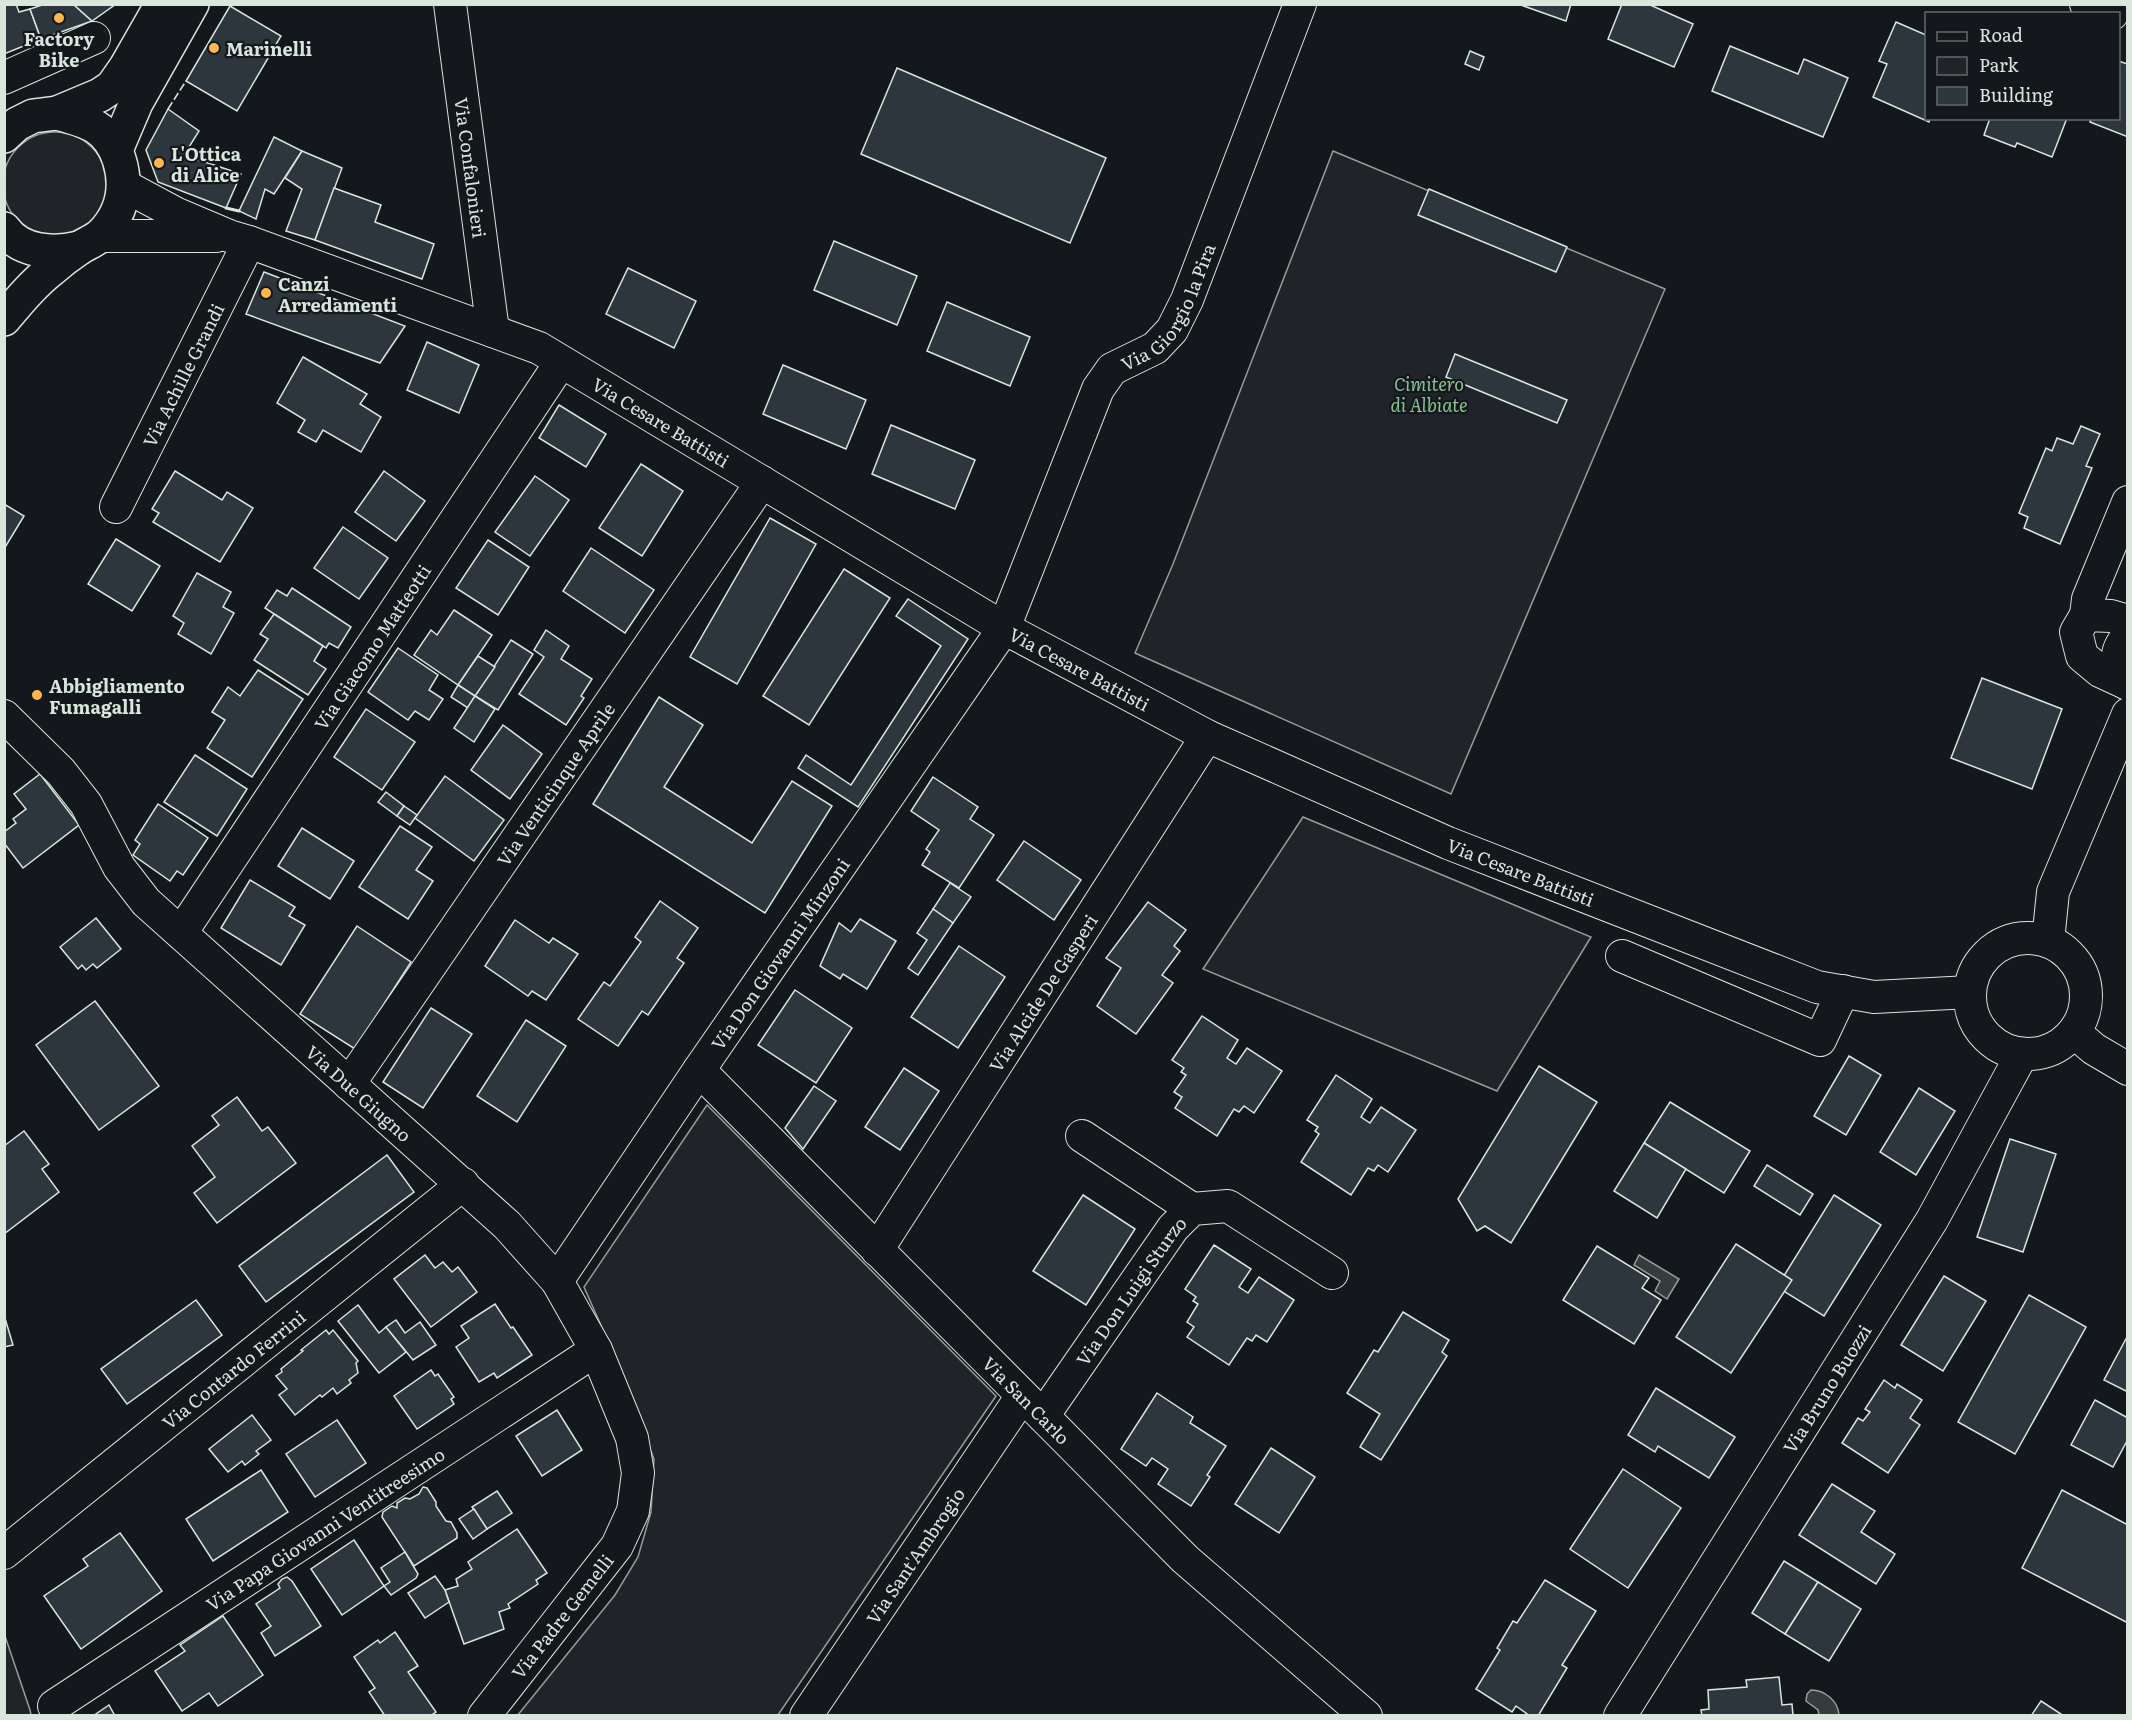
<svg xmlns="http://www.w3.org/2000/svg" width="2132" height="1720" font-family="Literata,serif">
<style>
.green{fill:#202428;stroke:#939e99;stroke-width:1.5}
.water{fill:#363b3e;stroke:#939e99;stroke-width:1.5}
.building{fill:#2c363c;stroke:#d8e6dc;stroke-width:1.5}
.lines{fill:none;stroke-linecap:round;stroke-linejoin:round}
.minor-casing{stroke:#d8e6dc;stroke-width:34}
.major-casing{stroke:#d8e6dc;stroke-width:36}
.minor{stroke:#14181c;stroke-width:32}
.major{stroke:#14181c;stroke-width:33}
.fence{stroke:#d8e6dc;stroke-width:1.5;stroke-dasharray:8 3;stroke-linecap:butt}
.wall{stroke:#d8e6dc;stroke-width:3}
.poi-dot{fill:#ffb74d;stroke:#14181c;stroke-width:2}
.labels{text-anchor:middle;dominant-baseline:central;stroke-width:4.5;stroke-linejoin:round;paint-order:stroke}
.poi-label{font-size:18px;font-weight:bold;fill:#d8e6dc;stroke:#14181c;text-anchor:start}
.street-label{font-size:18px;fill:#d8e6dc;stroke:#14181c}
.park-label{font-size:18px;font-style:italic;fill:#8ac095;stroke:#14181c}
</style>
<rect width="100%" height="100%" fill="#14181c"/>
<!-- green -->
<g class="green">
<circle cx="55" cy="184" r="52"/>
<path d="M1333,151L1665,289L1451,794L1135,653L1173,564Z"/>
<path d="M1303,817L1591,937L1497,1091L1203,969Z"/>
<path d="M707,1105L996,1396L778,1715L517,1716L615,1595L638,1557L651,1512L654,1459L615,1357L584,1287Z"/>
<path d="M5,1636L30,1710L31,1715H5Z"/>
</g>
<!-- water -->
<g class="water">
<path d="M1639,1255L1679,1279L1667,1299L1655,1291L1660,1281L1634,1265Z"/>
<path d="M1811,1690C1825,1690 1838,1701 1839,1715H1819L1818,1710L1806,1701L1807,1694Z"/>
</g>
<!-- building -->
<g class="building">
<path d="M8,4H16L19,12L30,9L41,39L4,54V6Z"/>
<path d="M45,4H73L92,21L41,39L30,9Z"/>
<path d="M73,4H116L92,21Z"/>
<path d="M1518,4H1571L1566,21Z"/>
<path d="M1622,4H1648L1693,24L1674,67L1608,39Z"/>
<path d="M230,6L281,36L237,111L186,81Z"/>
<path d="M1896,22L1926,35V118H1930L1929,122L1873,97L1887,64L1879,61Z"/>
<path d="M1730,46L1798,74L1804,59L1848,78L1823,137L1712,91Z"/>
<path d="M1470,51L1484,57L1479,70L1465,64Z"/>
<path d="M2118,61L2128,64V137L2090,122L2091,118H2118Z"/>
<path d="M897,68L1106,158L1070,243L861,154Z"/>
<path d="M168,109L199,131L184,155L241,174L226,208L158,182L146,150Z"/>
<path d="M1990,118H2067L2052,157L2017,143L2015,147L1984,135Z"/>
<path d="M274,137L302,151L274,194L265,189L256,219L239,211Z"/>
<path d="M302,151L342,168L315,240L286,231L302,189L285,178Z"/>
<path d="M334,188L381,205L375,222L434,244L422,279L315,240Z"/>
<path d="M1429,189L1567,247L1556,272L1418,215Z"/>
<path d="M834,241L917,276L897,325L814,290Z"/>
<path d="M628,268L696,301L674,348L606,314Z"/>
<path d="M264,272L405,326L380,363L246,314Z"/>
<path d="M947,302L1030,337L1010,386L927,351Z"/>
<path d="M427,342L479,365L459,413L407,390Z"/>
<path d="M1455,354L1567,400L1557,423L1446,377Z"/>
<path d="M303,357L367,394L360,404L381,417L361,452L323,430L316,442L298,432L305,420L277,403Z"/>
<path d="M783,365L866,400L846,449L763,414Z"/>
<path d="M559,405L606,434L586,467L539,438Z"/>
<path d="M891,425L975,460L955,509L872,474Z"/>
<path d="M2081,426L2100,434L2086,466L2092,468L2060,544L2024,528L2028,517L2019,513L2046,448L2052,451L2057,438L2073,444Z"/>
<path d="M641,464L683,491L642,556L599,528Z"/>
<path d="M175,471L222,500L227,492L253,508L220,562L153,522L159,513L152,509Z"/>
<path d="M384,471L425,501L396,541L355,512Z"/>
<path d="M535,476L569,500L530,556L495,532Z"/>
<path d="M4,504L24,516L4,549Z"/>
<path d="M770,518L816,544L737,684L690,657Z"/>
<path d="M343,527L388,558L359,599L314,568Z"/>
<path d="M116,539L160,566L132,611L88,584Z"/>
<path d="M488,540L529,567L498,615L456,588Z"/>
<path d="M591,548L654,590L625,633L563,591Z"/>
<path d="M844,569L890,598L809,725L763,696Z"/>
<path d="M197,573L231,592L223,607L234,613L211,654L178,634L184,623L173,616Z"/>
<path d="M292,588L351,627L338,648L329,643L326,648L265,608L277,590L287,596Z"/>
<path d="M908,599L968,639L858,807L798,768L806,755L851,785L941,646L896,616Z"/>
<path d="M454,610L492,635L458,685L414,655L431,630L437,635Z"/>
<path d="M274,614L323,646L314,661L326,669L308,695L254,660L268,639L260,634Z"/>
<path d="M546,630L569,646L561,659L592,679L581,696L584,698L566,725L519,694L544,657L534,650Z"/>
<path d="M511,640L533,654L498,710L475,696Z"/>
<path d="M398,648L438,675L429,690L443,699L429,720L415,711L408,720L368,692Z"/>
<path d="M478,656L495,667L475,696L458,685Z"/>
<path d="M258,670L303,699L252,777L207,748L225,720L212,712L228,687L240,696Z"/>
<path d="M1982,678L2062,709L2032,789L1951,758Z"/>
<path d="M458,685L475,696L468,708L451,697Z"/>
<path d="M475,696L495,709L474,742L454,728Z"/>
<path d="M659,697L703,725L664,787L752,843L792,781L832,806L765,913L593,804Z"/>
<path d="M366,709L415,742L382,790L334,757Z"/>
<path d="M503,725L542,754L510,799L471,770Z"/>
<path d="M195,755L247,789L217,836L164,802Z"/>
<path d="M40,774L79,825L23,868L4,843V832L16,823L13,819L26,809L14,794Z"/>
<path d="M445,776L504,820L474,861L415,818Z"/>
<path d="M933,777L978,807L970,819L994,835L959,888L922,865L930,852L926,849L939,830L911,811Z"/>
<path d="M386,792L404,806L397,816L378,802Z"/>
<path d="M158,804L208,838L183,875L177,871L170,881L133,855L140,844L135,840Z"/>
<path d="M404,806L417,815L410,825L397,816Z"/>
<path d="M400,826L432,847L416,870L433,881L408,919L359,887Z"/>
<path d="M302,828L354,861L330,899L278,866Z"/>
<path d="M1024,841L1081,880L1054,920L997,880Z"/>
<path d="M250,880L295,907L289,916L305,925L281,965L221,928Z"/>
<path d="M950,883L971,897L953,923L933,909Z"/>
<path d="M660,901L698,928L677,958L684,963L648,1015L642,1011L618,1046L578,1019L604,982L610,986L641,942L635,937Z"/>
<path d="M1148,902L1186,930L1174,946L1180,951L1162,975L1173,983L1136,1034L1097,1006L1121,968L1106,958Z"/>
<path d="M933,909L953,923L918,975L908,968L927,940L917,933Z"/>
<path d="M96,918L121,949L97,968L93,964L86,970L82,965L78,969L60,947Z"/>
<path d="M860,919L896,941L867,989L843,974L840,979L820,966L839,923L851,932Z"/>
<path d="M515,920L549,943L553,938L578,954L546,1000L532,991L528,996L485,966Z"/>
<path d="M357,926L411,962L355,1049L300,1014Z"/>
<path d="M959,946L1005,977L958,1048L911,1017Z"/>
<path d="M795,990L852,1028L816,1083L758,1045Z"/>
<path d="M95,1001L159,1086L99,1130L36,1045Z"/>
<path d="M431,1008L472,1034L423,1108L383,1082Z"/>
<path d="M1202,1016L1238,1040L1227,1058L1236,1064L1247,1048L1282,1071L1254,1113L1244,1106L1239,1112L1234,1109L1217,1136L1175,1108L1182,1097L1174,1092L1186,1075L1181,1072L1184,1068L1172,1060Z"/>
<path d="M526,1020L566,1046L517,1122L477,1096Z"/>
<path d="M1849,1056L1881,1075L1846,1135L1814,1116Z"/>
<path d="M1539,1066L1597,1102L1511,1243L1485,1226L1477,1231L1458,1199Z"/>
<path d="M904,1068L939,1091L900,1150L865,1127Z"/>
<path d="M1336,1075L1372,1099L1361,1117L1370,1123L1381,1107L1416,1130L1388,1172L1378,1165L1374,1171L1368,1168L1351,1195L1301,1162L1319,1134L1315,1131L1318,1127L1307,1120Z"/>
<path d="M814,1086L836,1101L803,1149L785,1128Z"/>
<path d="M1919,1088L1955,1111L1916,1175L1880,1152Z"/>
<path d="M237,1097L262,1131L268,1127L296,1163L217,1223L194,1193L215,1177L192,1146L219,1125L212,1116Z"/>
<path d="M1670,1102L1750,1151L1724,1193L1644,1143Z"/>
<path d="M24,1131L49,1164L42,1169L59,1192L4,1234V1146Z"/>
<path d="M2010,1139L2056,1154L2023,1252L1977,1237Z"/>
<path d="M1644,1143L1686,1169L1657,1218L1614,1191Z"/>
<path d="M387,1155L414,1192L266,1302L239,1266Z"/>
<path d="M1767,1165L1813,1194L1800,1215L1754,1186Z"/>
<path d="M1083,1195L1135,1229L1086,1305L1033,1271Z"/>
<path d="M1834,1195L1881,1225L1824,1316L1777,1287Z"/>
<path d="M1736,1244L1792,1280L1731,1373L1676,1337Z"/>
<path d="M1214,1245L1251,1269L1239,1287L1248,1293L1259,1277L1294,1300L1267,1342L1256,1335L1252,1341L1247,1338L1229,1365L1187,1337L1194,1327L1187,1322L1198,1304L1193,1301L1196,1297L1185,1289Z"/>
<path d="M1597,1246L1649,1278L1642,1288L1661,1300L1634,1344L1563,1300Z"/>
<path d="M425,1255L435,1268L443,1262L452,1272L458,1267L477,1292L431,1327L394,1279Z"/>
<path d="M1944,1276L1986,1301L1943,1371L1901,1345Z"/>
<path d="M2029,1295L2086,1327L2015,1454L1958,1422Z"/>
<path d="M196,1300L222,1335L127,1404L101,1369Z"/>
<path d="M495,1304L511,1328L513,1327L532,1355L497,1378L494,1373L479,1382L456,1347L469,1338L461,1326Z"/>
<path d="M358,1305L379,1333L386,1327L406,1352L379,1373L338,1321Z"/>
<path d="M1403,1312L1449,1340L1442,1352L1447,1356L1381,1460L1360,1447L1380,1414L1347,1393L1374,1350L1378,1352Z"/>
<path d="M4,1315L13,1345L4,1347Z"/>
<path d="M396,1320L405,1333L420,1322L436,1345L413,1360L386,1327Z"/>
<path d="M326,1330L329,1334L333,1330L358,1361L356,1363L358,1373L349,1380L351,1383L337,1394L333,1388L322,1397L320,1395L295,1415L279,1395L287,1389L276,1376L282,1372L281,1369L303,1351L301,1350Z"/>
<path d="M2128,1335V1392L2104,1380Z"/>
<path d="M431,1370L435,1376L438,1374L454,1397L451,1399L454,1404L417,1429L394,1396Z"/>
<path d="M1884,1380L1895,1388L1897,1384L1922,1400L1910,1418L1920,1425L1888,1473L1842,1443L1858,1418L1863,1421L1870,1412L1865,1409Z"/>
<path d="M1656,1388L1735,1437L1709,1478L1658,1446L1655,1452L1628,1435Z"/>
<path d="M1157,1393L1193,1417L1190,1423L1226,1446L1207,1475L1210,1477L1191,1506L1158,1484L1168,1469L1152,1458L1146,1466L1121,1449Z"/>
<path d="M2095,1400L2128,1418V1439L2113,1467L2071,1445Z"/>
<path d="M557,1410L582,1450L542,1476L516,1436Z"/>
<path d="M252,1415L271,1440L256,1451L259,1454L245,1465L242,1461L228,1472L209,1449Z"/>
<path d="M337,1420L366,1463L315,1497L286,1454Z"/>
<path d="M1271,1448L1315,1477L1279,1533L1235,1504Z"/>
<path d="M1623,1469L1681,1508L1628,1588L1570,1549Z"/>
<path d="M261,1470L288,1512L213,1561L186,1519Z"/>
<path d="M1832,1484L1875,1511L1861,1532L1895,1554L1876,1584L1799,1535Z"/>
<path d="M423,1487L427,1488L436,1502V1506L446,1521L451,1522L457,1533V1538L414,1566L382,1517L383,1512L392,1506L397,1508V1503L405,1498L410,1499L419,1494Z"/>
<path d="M2062,1490L2128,1525V1623L2022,1568Z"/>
<path d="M497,1491L512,1513L487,1529L472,1507Z"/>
<path d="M474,1509L487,1529L473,1539L459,1519Z"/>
<path d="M517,1529L547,1573L536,1580L538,1584L508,1604L510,1608L499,1612L504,1629L464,1644L445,1590L458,1586L456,1579L472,1569L468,1562Z"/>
<path d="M120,1533L162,1591L81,1649L44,1596L88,1566L83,1559Z"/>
<path d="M354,1540L384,1586L342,1615L311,1569Z"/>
<path d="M405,1552L418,1574L416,1578L391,1595L384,1586L390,1582L381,1568Z"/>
<path d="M1784,1561L1818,1582L1785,1634L1752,1613Z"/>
<path d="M435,1576L445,1590L449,1602L425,1618L408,1593Z"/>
<path d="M287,1577L292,1581L321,1626L275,1656L261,1633L271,1626L256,1604L280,1588L278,1584L282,1579Z"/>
<path d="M1545,1580L1596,1611L1562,1665L1567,1668L1538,1716H1530L1516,1706L1512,1712L1476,1689L1500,1650L1497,1648L1513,1621L1517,1623Z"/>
<path d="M1818,1582L1861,1609L1829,1661L1785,1634Z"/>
<path d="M223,1616L263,1675L218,1706L209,1693L182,1711L155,1671L185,1651L180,1645Z"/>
<path d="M395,1632L418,1666L408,1672L436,1712L430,1716H385L369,1692L375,1688L354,1657L378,1640L380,1643Z"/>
<path d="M1779,1677L1782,1705L1792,1704L1793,1716H1702L1701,1710L1709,1709L1708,1690L1747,1687L1746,1680Z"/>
<path d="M2041,1701L2064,1716H2031Z"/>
<path d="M109,1705L115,1716H93Z"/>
</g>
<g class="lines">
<!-- minor casing -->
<g class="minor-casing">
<g id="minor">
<path id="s1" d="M450,4L493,331"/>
<path d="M2086,4L2112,14"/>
<path d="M4,78L94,38"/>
<path id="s2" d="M123,185L177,214L229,236L249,242L539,348L1004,628L1207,736L1448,843L1817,987L1874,997L1970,992"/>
<path d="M99,236H216"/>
<path id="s3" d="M116,507L249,242"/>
<path d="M2086,615L2088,599L2128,502"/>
<path d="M2128,621L2111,616L2086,615L2076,632L2082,656L2100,671L2128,684"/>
<path d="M2128,636C2114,651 2114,668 2128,684"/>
<path id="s4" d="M4,716L61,772L86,804L119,867L146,902L507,1225L557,1281L596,1350L632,1438L638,1473L633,1511L617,1546L484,1716"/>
<path id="s5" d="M181,933L561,362"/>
<circle cx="2028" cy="996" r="58"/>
<path d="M2048,941L2053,892L2128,714"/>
<path d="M1622,956L1820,1040L1843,991"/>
<path d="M2074,1032L2094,1049L2128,1069"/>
<path id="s6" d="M699,1070L1185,1559L1366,1716"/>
<path id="s7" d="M349,1084L762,482"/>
<path d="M1082,1136L1192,1209"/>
<path id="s8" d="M877,1250L1207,736"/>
<path id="s9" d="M557,1281L699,1070L1004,628L1098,389L1112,369L1155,348L1172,330L1187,300L1300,4"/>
<path id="s10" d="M1043,1416L1173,1228L1192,1209L1228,1206L1332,1273"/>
<path id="s11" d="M4,1553L463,1184"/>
<path id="s12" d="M54,1706L596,1350"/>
<path id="s13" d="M806,1716L1022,1396"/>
<path id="s14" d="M1620,1716L1932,1220L2022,1054"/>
</g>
</g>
<!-- major casing -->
<g class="major-casing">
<g id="major">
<path d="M4,136L17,124L33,116L57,113L100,95L112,87L126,67L162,4"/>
<path d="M116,150L136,103L192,4"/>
<path d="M4,229C21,253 54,254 79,248"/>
<path d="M4,319C19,301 34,283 52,269C60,262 69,255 78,249C85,244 94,241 101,235C122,214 128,187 119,159C108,126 87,121 57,113"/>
</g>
</g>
<!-- minor -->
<use href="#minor" class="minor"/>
<!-- major -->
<use href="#major" class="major"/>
<!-- fence -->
<path class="fence" d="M168,109L186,81"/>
<!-- wall -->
<path class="wall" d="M226,208L239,211"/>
</g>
<!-- markers -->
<g class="poi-dot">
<circle cx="59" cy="18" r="6"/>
<circle cx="214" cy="48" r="6"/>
<circle cx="159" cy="163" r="6"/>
<circle cx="266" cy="293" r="6"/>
<circle cx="37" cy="695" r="6"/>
</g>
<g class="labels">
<!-- poi labels -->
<g class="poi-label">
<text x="59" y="38" text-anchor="middle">Factory<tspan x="59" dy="21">Bike</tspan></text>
<text x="226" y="48">Marinelli</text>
<text x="171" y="153">L'Ottica<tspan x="171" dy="21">di Alice</tspan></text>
<text x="278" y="283">Canzi<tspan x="278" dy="21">Arredamenti</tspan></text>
<text x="49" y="685">Abbigliamento<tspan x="49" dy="21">Fumagalli</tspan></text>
</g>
<!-- street labels -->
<g class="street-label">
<text stroke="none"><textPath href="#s1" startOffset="165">Via Confalonieri</textPath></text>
<text stroke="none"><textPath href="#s9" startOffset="1161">Via Giorgio la Pira</textPath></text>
<text stroke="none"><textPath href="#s3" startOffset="148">Via Achille Grandi</textPath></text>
<text stroke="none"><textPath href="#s2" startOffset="590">Via Cesare Battisti</textPath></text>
<text stroke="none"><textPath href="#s5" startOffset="344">Via Giacomo Matteotti</textPath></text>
<text stroke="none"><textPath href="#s2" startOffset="1076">Via Cesare Battisti</textPath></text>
<text stroke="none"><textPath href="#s7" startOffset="364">Via Venticinque Aprile</textPath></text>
<text stroke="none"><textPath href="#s2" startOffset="1562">Via Cesare Battisti</textPath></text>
<text stroke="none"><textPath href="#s9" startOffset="396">Via Don Giovanni Minzoni</textPath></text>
<text stroke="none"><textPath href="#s8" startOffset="306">Via Alcide De Gasperi</textPath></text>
<text stroke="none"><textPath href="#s4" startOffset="522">Via Due Giugno</textPath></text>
<text stroke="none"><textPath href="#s10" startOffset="153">Via Don Luigi Sturzo</textPath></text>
<text stroke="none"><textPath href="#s11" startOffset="294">Via Contardo Ferrini</textPath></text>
<text stroke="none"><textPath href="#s14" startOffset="387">Via Bruno Buozzi</textPath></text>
<text stroke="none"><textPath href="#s6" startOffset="465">Via San Carlo</textPath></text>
<text stroke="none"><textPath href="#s12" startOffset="324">Via Papa Giovanni Ventitreesimo</textPath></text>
<text stroke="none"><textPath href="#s13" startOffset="194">Via Sant'Ambrogio</textPath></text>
<text transform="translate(562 1616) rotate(-52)">Via Padre Gemelli</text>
</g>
<!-- park labels -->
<g class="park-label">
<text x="1429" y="383">Cimitero<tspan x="1429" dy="21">di Albiate</tspan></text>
</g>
</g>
<!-- border -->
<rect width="2132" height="1720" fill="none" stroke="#d8e6dc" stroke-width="12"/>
<!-- legend -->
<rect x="1925" y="12" width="195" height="108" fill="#14181c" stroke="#626a69" stroke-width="1.5"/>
<rect x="1937" y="32" width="30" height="9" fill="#14181c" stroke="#626a69" stroke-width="1.5"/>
<text x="1979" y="42" font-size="18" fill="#d8e6dc">Road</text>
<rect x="1937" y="57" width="30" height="18" fill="#202428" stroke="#626a69" stroke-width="1.5"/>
<text x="1979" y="72" font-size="18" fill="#d8e6dc">Park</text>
<rect x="1937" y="87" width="30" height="18" fill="#2c363c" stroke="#626a69" stroke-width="1.5"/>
<text x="1979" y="102" font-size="18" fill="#d8e6dc">Building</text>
</svg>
